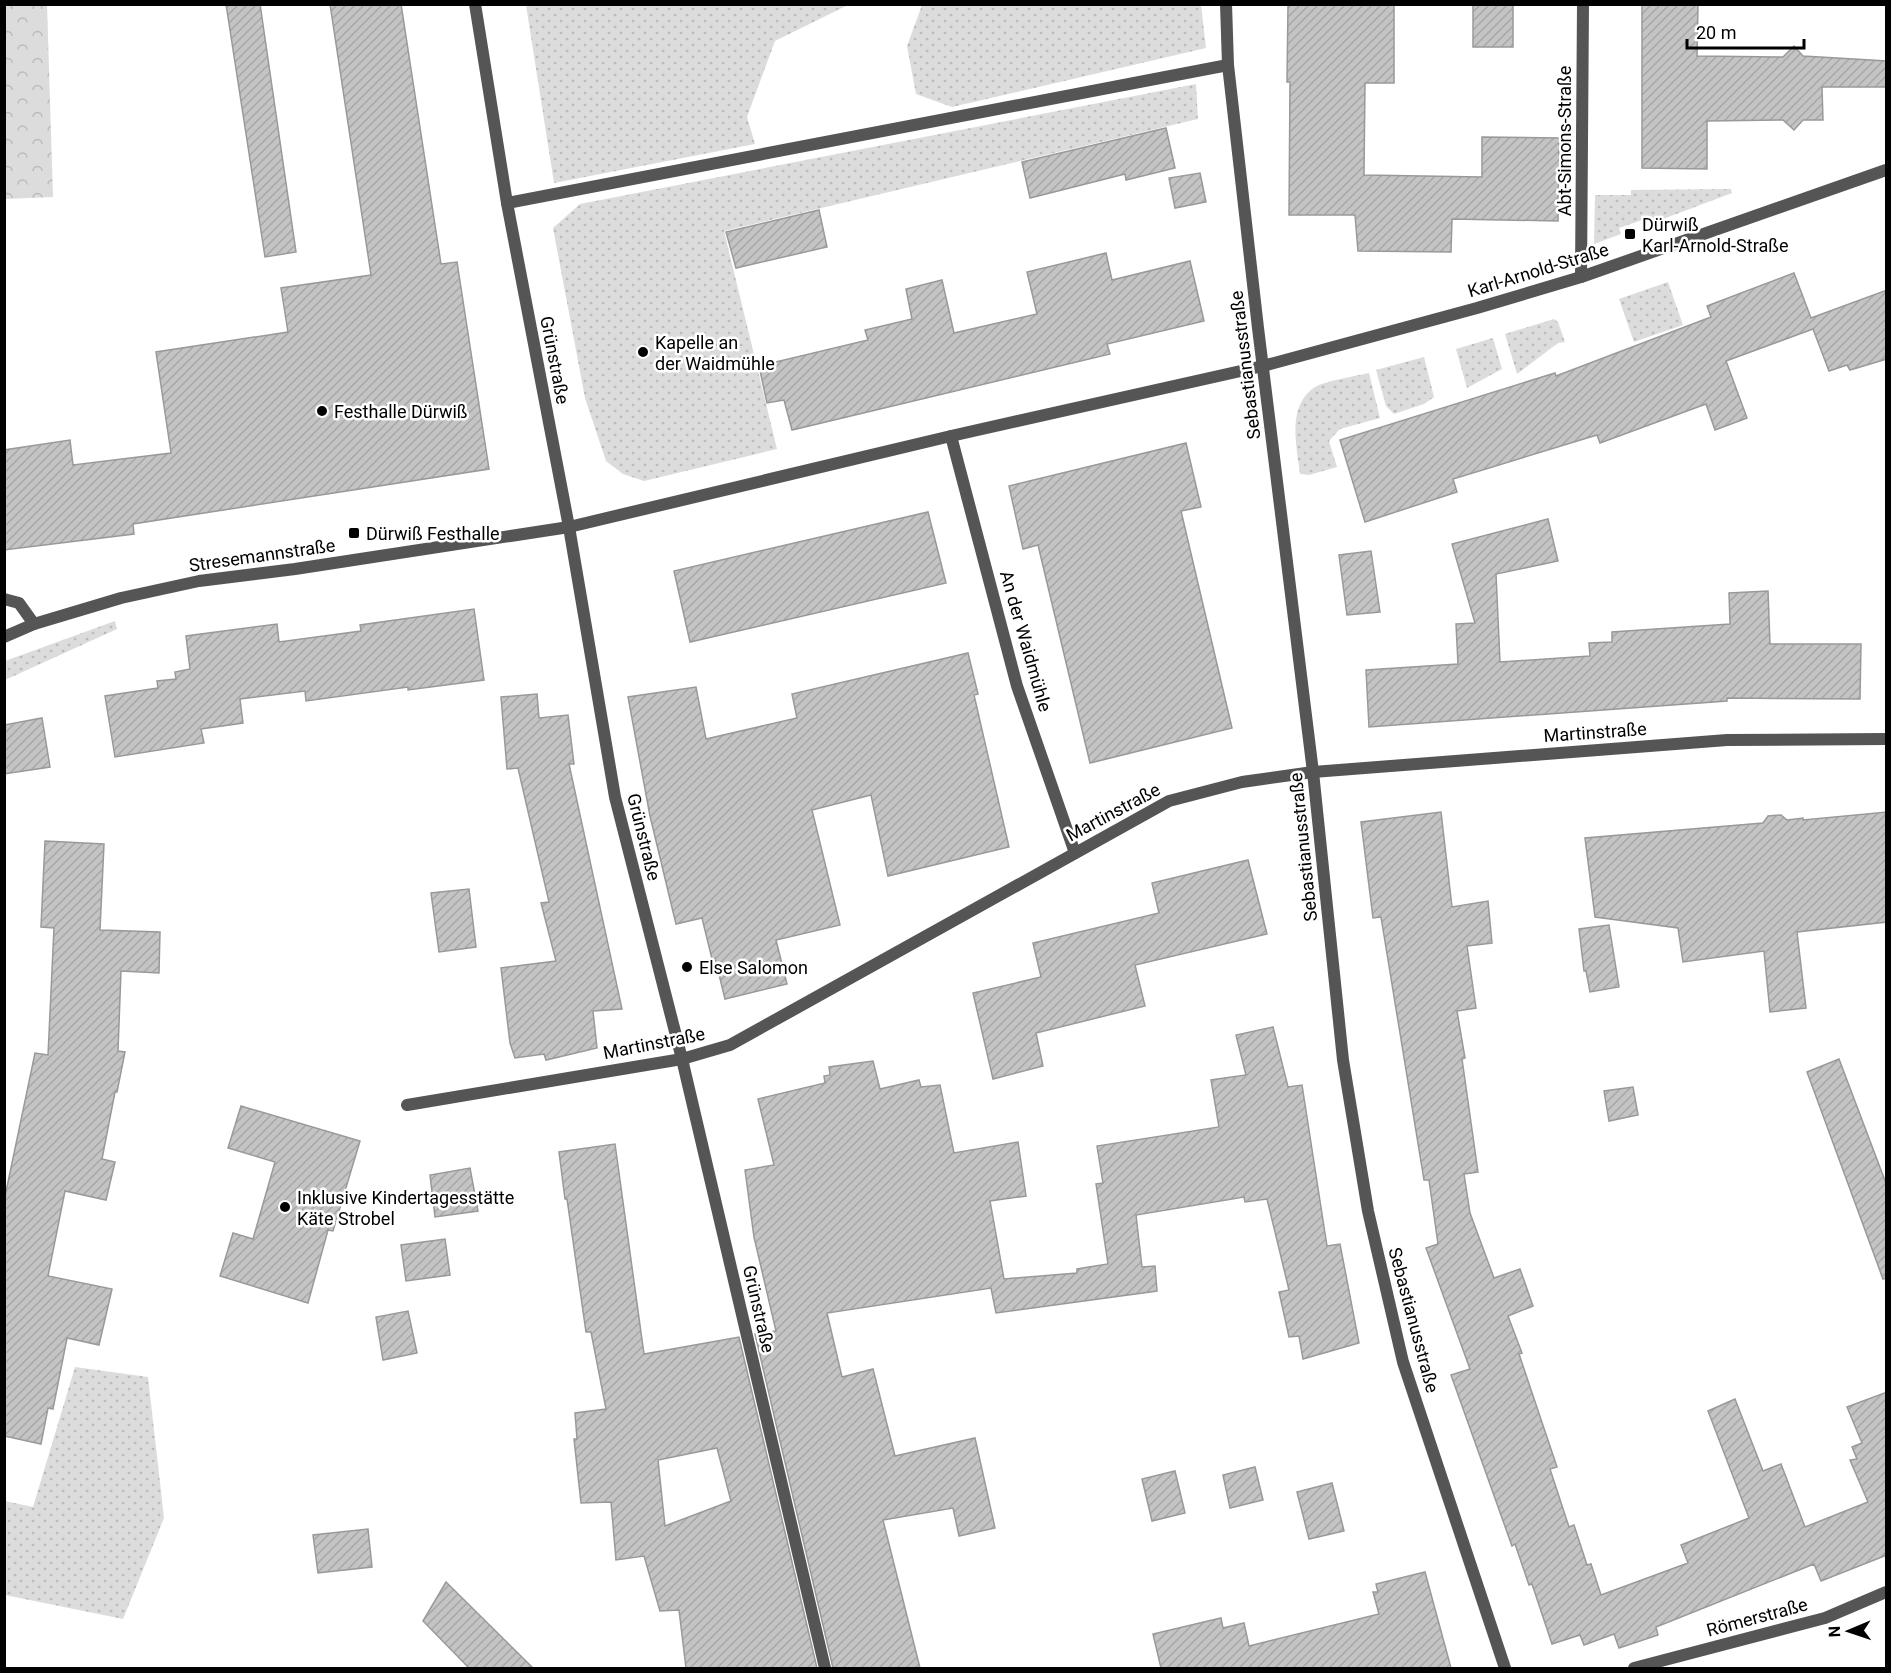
<svg xmlns="http://www.w3.org/2000/svg" width="1891" height="1673" font-family="Roboto,sans-serif">
<style>
.grass{fill:url(#grass-dots)}
.park{fill:url(#park-crowns)}
.building{fill:url(#building-hatch);stroke:#999;stroke-width:1.5;fill-rule:evenodd}
.lines{fill:none;stroke-linecap:round;stroke-linejoin:round}
.street{stroke:#555;stroke-width:12}
.poi-dot{fill:#000;stroke:#fff;stroke-width:2}
.labels{text-anchor:middle;dominant-baseline:central;stroke-width:5;stroke-linejoin:round;paint-order:stroke}
.street-label{font-size:18px;fill:#000;stroke:#fff}
.poi-label{font-size:18px;fill:#000;stroke:#fff;text-anchor:start}
</style>
<defs>
<pattern id="grass-dots" width="8" height="8" patternUnits="userSpaceOnUse" patternTransform="scale(1.5)"><rect width="8" height="8" fill="#dcdcdc"/><path d="M2 2h.1M6 6h.1" fill="none" stroke="#bbb" stroke-width="1.8" stroke-linecap="round"/></pattern>
<pattern id="park-crowns" width="20" height="18" patternUnits="userSpaceOnUse" patternTransform="scale(1.5)"><rect width="20" height="18" fill="#dcdcdc"/><path d="M2 6a3 3 0 1 1 6 0M12 15a3 3 0 1 1 6 0" fill="none" stroke="#bbb"/></pattern>
<pattern id="building-hatch" width="6" height="6" patternUnits="userSpaceOnUse" patternTransform="scale(1.5)"><rect width="6" height="6" fill="#c4c4c4"/><path d="M-1 1l2-2M0 6l6-6M5 7l2-2" fill="none" stroke="#a7a7a7"/></pattern>
</defs>
<rect width="100%" height="100%" fill="#fff"/>
<!-- grass -->
<g class="grass">
<path d="M846,4V6L775,41L747,117L755,144L554,183L526,5Z"/>
<path d="M1201,5L1206,48L952,107L916,94L907,46L922,5Z"/>
<path d="M1196,84L1198,119L724,231L777,449L644,481L623,474L606,461L585,398L553,228L580,204Z"/>
<path d="M1731,189L1732,193L1650,224L1648,218L1619,228L1621,234L1594,244L1595,195H1631V190Z"/>
<path d="M1668,282L1683,325L1634,342L1619,299Z"/>
<path d="M1554,319L1558,322L1565,342L1558,343L1517,374L1505,334Z"/>
<path d="M1493,338L1502,369L1467,388L1456,349Z"/>
<path d="M1424,357L1434,397L1424,404L1394,414L1386,406L1376,370Z"/>
<path d="M1369,373L1380,418L1340,429L1329,441L1337,467L1309,475L1300,474C1297,446 1286,406 1315,387C1325,381 1356,376 1369,373Z"/>
<path d="M115,621L117,629L5,680V661Z"/>
<path d="M75,1367L148,1377L164,1518L123,1619L5,1595V1501L33,1507Z"/>
</g>
<!-- park -->
<path class="park" d="M4,5H47L53,197L5,199Z"/>
<!-- building -->
<g class="building">
<path d="M226,4H260L296,252L265,257Z"/>
<path d="M330,4H401L441,264L457,262L489,469L133,524L134,534L4,550V450L70,440L73,465L171,453L156,352L288,332L281,288L371,275Z"/>
<path d="M1288,4H1394V83H1365L1364,175L1482,177V137L1559,138L1558,221L1452,219L1451,252L1358,251L1355,215H1289L1290,82H1287Z"/>
<rect x="1473" y="4" width="40" height="43"/>
<path d="M1642,4H1698L1697,56L1783,57L1794,46L1803,56L1887,61V87H1822L1823,120H1803L1794,130L1783,120L1707,121V169L1642,168Z"/>
<path d="M1166,128L1175,168L1126,180L1125,174L1030,198L1022,162Z"/>
<path d="M1200,173L1206,202L1175,208L1169,178Z"/>
<path d="M819,210L827,247L736,268L726,232Z"/>
<path d="M1106,253L1112,280L1190,261L1204,321L1107,344L1110,354L792,430L784,400L767,403L759,366L868,340L865,330L912,319L906,289L942,280L954,333L1037,314L1027,272Z"/>
<path d="M1794,273L1811,318L1887,290V359L1850,370L1847,365L1829,371L1813,329L1726,361L1747,418L1715,430L1706,404L1600,443L1597,435L1453,479L1457,492L1365,522L1340,440L1555,373L1556,376L1711,317L1707,306Z"/>
<path d="M1186,443L1201,507L1181,511L1232,728L1090,763L1038,545L1023,549L1009,486Z"/>
<path d="M928,512L946,583L690,642L674,571Z"/>
<path d="M1548,519L1558,561L1496,574L1500,662L1590,656L1589,643L1612,642V632L1730,624L1729,593L1768,591L1770,644H1861L1860,699L1727,698V701L1369,727L1366,670L1458,664L1456,624L1475,623L1452,544Z"/>
<path d="M1371,551L1380,612L1347,615L1339,555Z"/>
<path d="M474,609L484,680L408,690V687L306,701L305,691L240,699L243,723L201,729L204,743L115,757L105,696L158,688L157,681L176,679L175,672L190,669L186,636L277,624L279,642L361,631L360,625Z"/>
<path d="M968,653L978,694L974,695L1009,847L888,876L871,795L812,810L840,925L776,940L787,984L725,999L715,958L712,959L702,918L676,924L650,816L628,697L696,687L706,739L797,718L792,694Z"/>
<path d="M537,694L539,718L568,715L574,764H569L622,1009L593,1011L597,1048L546,1060L544,1054L515,1058L510,1043L501,968L556,961L541,903L549,902L518,768L507,769L501,697Z"/>
<path d="M42,718L50,767L4,774V725Z"/>
<path d="M1441,812L1452,907L1488,901L1492,943L1467,946L1476,1008L1457,1011L1465,1058L1462,1059L1478,1172L1464,1174L1470,1213L1494,1278L1520,1269L1533,1306L1508,1316L1522,1353L1519,1354L1557,1467L1550,1469L1569,1527L1574,1525L1587,1565L1591,1564L1601,1595L1688,1563L1681,1545L1749,1518L1708,1411L1735,1399L1763,1471L1781,1464L1805,1527L1868,1502L1850,1460L1857,1459L1852,1447L1862,1443L1847,1407L1887,1392V1555L1821,1581L1814,1564L1656,1627L1658,1635L1619,1648L1614,1634L1584,1645L1580,1635L1552,1644L1532,1584L1529,1585L1515,1544L1512,1546L1451,1375L1470,1369L1426,1248L1438,1244L1429,1180H1424L1381,917L1373,918L1361,822Z"/>
<path d="M1887,812V922L1797,932L1806,1008L1770,1012L1764,951L1683,962L1678,928L1595,917L1585,838L1763,823L1768,816L1781,815L1787,820L1803,818V820Z"/>
<path d="M45,841L104,844L100,930L160,932L159,973L121,971L118,1051L125,1052L117,1092H115L102,1159L115,1162L106,1200L65,1191L48,1276L112,1289L99,1345L67,1338L53,1409L48,1408L41,1444L4,1436V1201L35,1053L48,1055L54,928L41,927Z"/>
<path d="M1248,860L1267,934L1135,965L1145,1006L1036,1033L1043,1066L993,1079L973,993L1041,977L1033,943L1159,913L1152,883Z"/>
<path d="M469,889L476,947L439,952L431,893Z"/>
<path d="M1609,925L1619,987L1590,992L1586,971H1584L1579,929Z"/>
<path d="M1273,1027L1288,1087L1302,1085L1327,1246L1340,1244L1359,1343L1303,1359L1299,1336L1289,1337L1279,1292L1289,1290L1267,1199L1245,1202L1244,1197L1136,1215L1142,1267L1155,1266L1157,1291L996,1313L991,1288L827,1313L842,1377L873,1369L895,1456L975,1438L995,1528L959,1536L953,1508L883,1520L920,1668H833L755,1334L776,1331L754,1237L745,1170L774,1165L758,1099L825,1083L824,1076L830,1075L829,1067L873,1061L880,1089L919,1080L921,1087L940,1085L954,1153L1018,1142L1026,1196L990,1201L1004,1279L1077,1273V1269L1108,1264L1096,1184L1103,1183L1097,1146L1219,1127L1211,1080L1246,1075L1236,1035Z"/>
<path d="M1839,1059L1887,1186V1278L1883,1279L1807,1072Z"/>
<path d="M1633,1087L1638,1115L1609,1121L1604,1091Z"/>
<path d="M241,1106L360,1141L333,1231L328,1230L308,1303L220,1276L233,1233L253,1239L275,1162L228,1148Z"/>
<path d="M615,1144L644,1354L739,1337L817,1668H686L679,1610L660,1611L644,1556L616,1560L611,1502L581,1503L574,1439H577L575,1413L606,1409L591,1332H586L567,1199H565L559,1152ZM717,1448L731,1501L665,1526L658,1460Z"/>
<path d="M470,1168L478,1211L435,1217L430,1175Z"/>
<path d="M445,1239L450,1275L406,1281L401,1245Z"/>
<path d="M408,1311L417,1353L383,1360L376,1317Z"/>
<path d="M1255,1467L1263,1500L1230,1508L1223,1475Z"/>
<path d="M1175,1471L1185,1513L1152,1521L1142,1479Z"/>
<path d="M1332,1483L1344,1531L1309,1539L1297,1492Z"/>
<path d="M368,1529L372,1567L318,1573L313,1535Z"/>
<path d="M1425,1572L1451,1668H1161L1153,1634L1221,1618L1223,1628L1244,1623L1249,1646L1379,1614L1373,1592H1378L1376,1584Z"/>
<path d="M446,1582L533,1668H469L423,1621Z"/>
</g>
<g class="lines">
<!-- street -->
<g class="street">
<path d="M475,4L507,203L569,527L615,797L682,1059L825,1668"/>
<path d="M1226,4L1228,65L1258,328L1313,772L1343,1060L1368,1211L1403,1362L1505,1668"/>
<path d="M507,203L1228,65"/>
<path d="M1581,277L1583,4"/>
<path d="M951,436L1017,686L1075,853"/>
<path d="M4,599L19,603L34,624"/>
<path d="M4,637L34,624L121,598L199,581L295,569L569,527L951,436L1263,366L1477,308L1581,277L1886,170"/>
<path d="M407,1105L682,1059L730,1045L1169,801L1242,782L1313,772L1727,740L1886,739"/>
<path d="M1634,1668L1825,1618L1886,1592"/>
</g>
</g>
<!-- markers -->
<g class="poi-dot">
<rect x="1624" y="228" width="12" height="12" rx="3"/>
<circle cx="643" cy="352" r="6"/>
<circle cx="322" cy="411" r="6"/>
<rect x="348" y="527" width="12" height="12" rx="3"/>
<circle cx="687" cy="967" r="6"/>
<circle cx="285" cy="1207" r="6"/>
</g>
<g class="labels">
<!-- street labels -->
<g class="street-label">
<text transform="translate(1564 141) rotate(-90)">Abt-Simons-Straße</text>
<text transform="translate(1538 270) rotate(-17)">Karl-Arnold-Straße</text>
<text transform="translate(555 360) rotate(79)">Grünstraße</text>
<text transform="translate(1245 365) rotate(-97)">Sebastianusstraße</text>
<text transform="translate(262 555) rotate(-8)">Stresemannstraße</text>
<text transform="translate(1026 641) rotate(74)">An der Waidmühle</text>
<text transform="translate(1595 732) rotate(-4)">Martinstraße</text>
<text transform="translate(1113 812) rotate(-28)">Martinstraße</text>
<text transform="translate(644 837) rotate(76)">Grünstraße</text>
<text transform="translate(1303 847) rotate(-96)">Sebastianusstraße</text>
<text transform="translate(654 1043) rotate(-11)">Martinstraße</text>
<text transform="translate(759 1309) rotate(77)">Grünstraße</text>
<text transform="translate(1414 1320) rotate(75)">Sebastianusstraße</text>
<text transform="translate(1757 1617) rotate(-15)">Römerstraße</text>
</g>
<!-- poi labels -->
<g class="poi-label">
<text x="1642" y="224">Dürwiß<tspan x="1642" dy="21">Karl-Arnold-Straße</tspan></text>
<text x="655" y="342">Kapelle an<tspan x="655" dy="21">der Waidmühle</tspan></text>
<text x="334" y="411">Festhalle Dürwiß</text>
<text x="366" y="533">Dürwiß Festhalle</text>
<text x="699" y="967">Else Salomon</text>
<text x="297" y="1197">Inklusive Kindertagesstätte<tspan x="297" dy="21">Käte Strobel</tspan></text>
</g>
</g>
<!-- border -->
<rect width="1891" height="1673" fill="none" stroke="#000000" stroke-width="12"/>
<!-- north arrow -->
<g transform="translate(1849 1631) rotate(268)" stroke="#ffffff" stroke-width="4.5" paint-order="stroke">
<path d="M0-4.5L10 22L0 15L-10 22Z" fill="#000000"/>
<text y="-9" font-size="16" font-weight="bold" text-anchor="middle" fill="#000000">N</text>
</g>
<!-- scale -->
<path d="M1687 39v9h117v-9" fill="none" stroke="#000000" stroke-width="3"/>
<text x="1696" y="39" font-size="18" fill="#000000" stroke="#ffffff" stroke-width="4.5" paint-order="stroke">20 m</text>
</svg>
